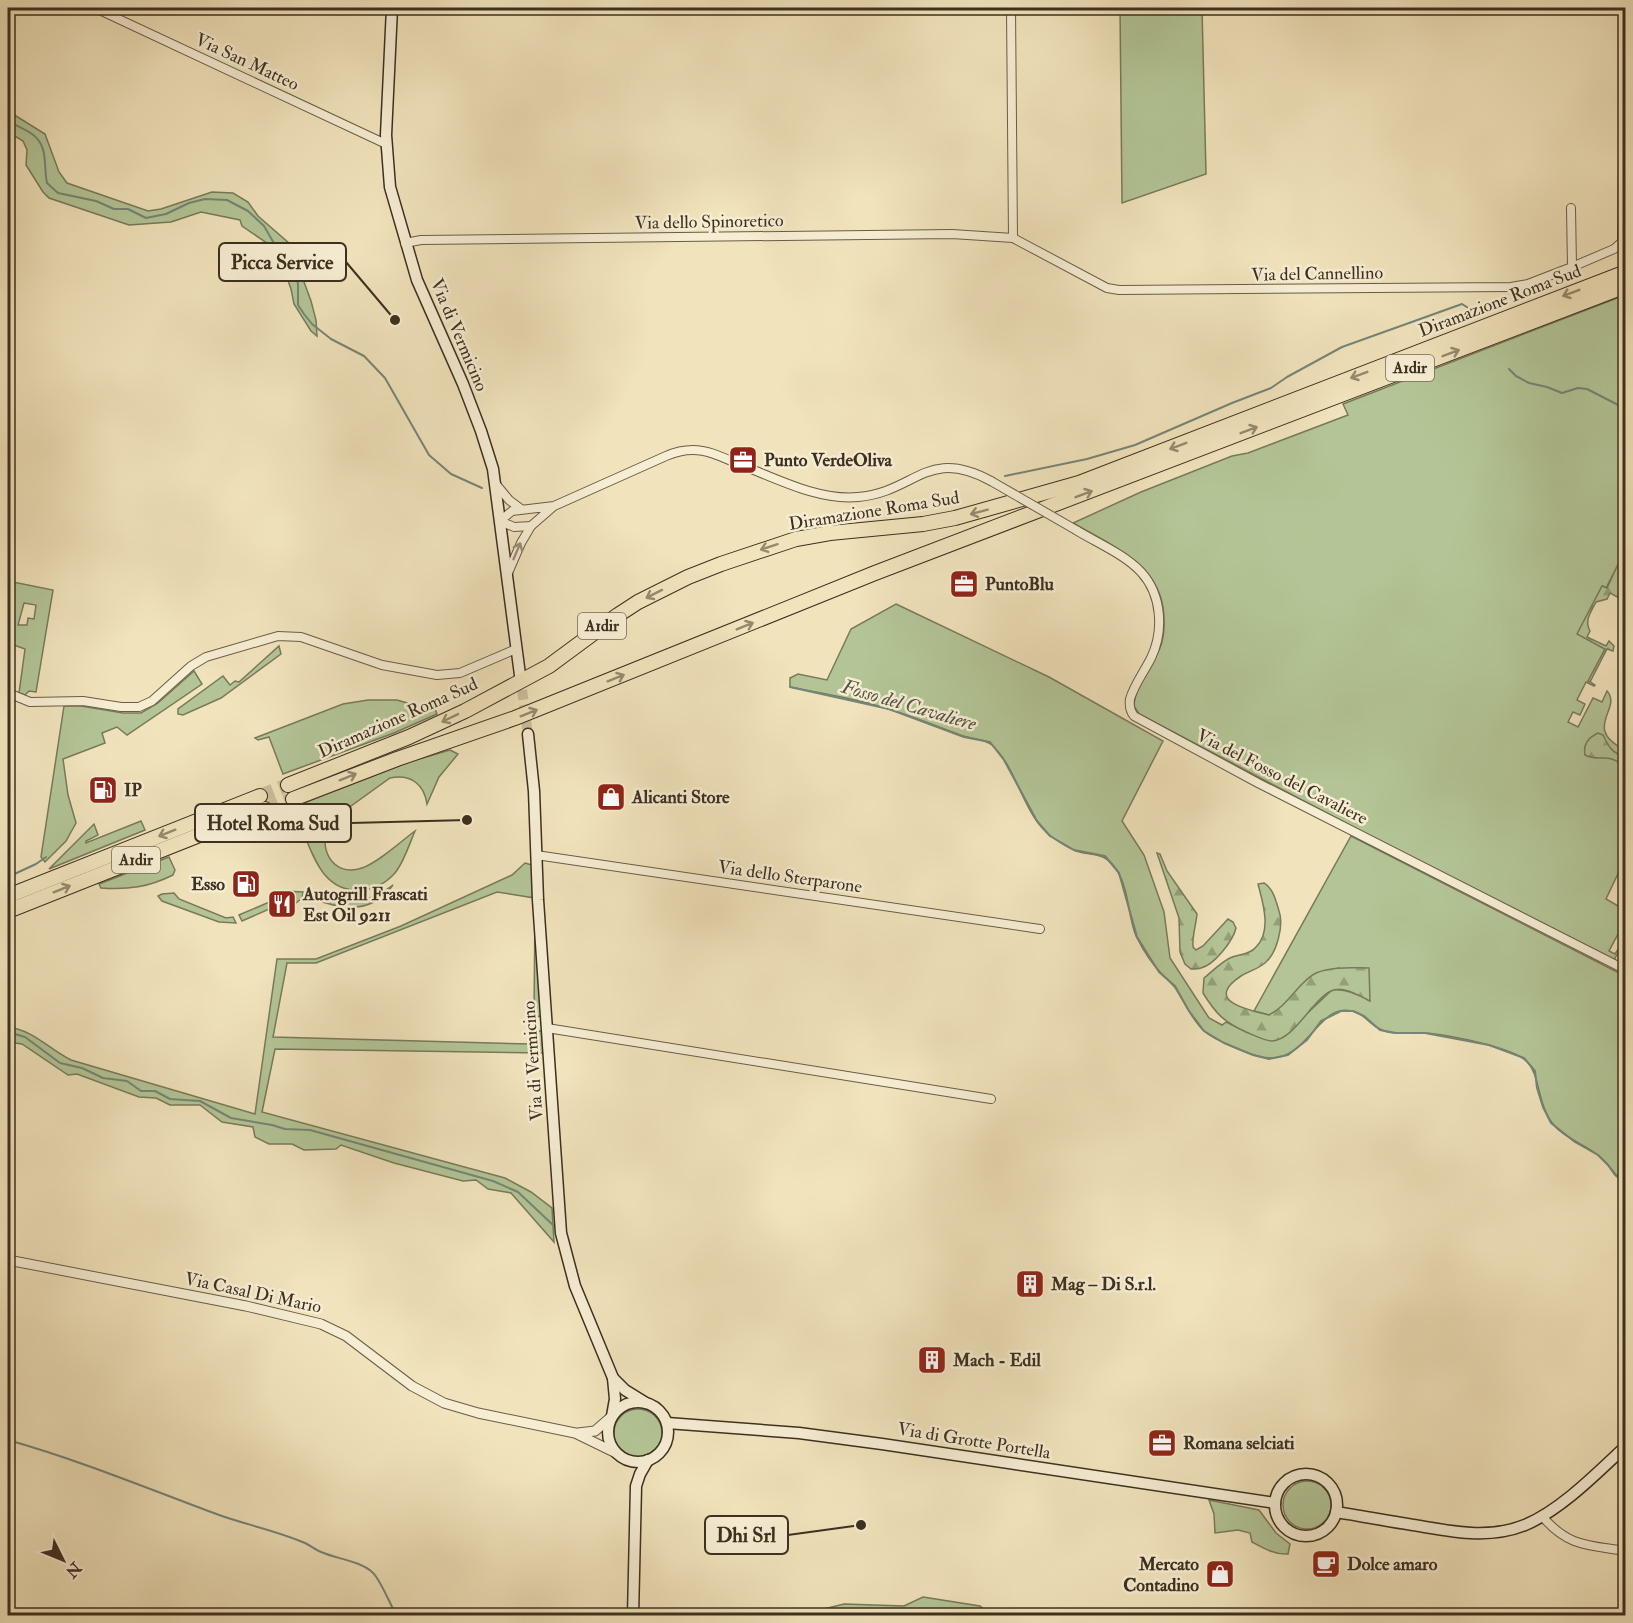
<svg xmlns="http://www.w3.org/2000/svg" width="1633" height="1623" font-family="'IM FELL Double Pica',serif">
<style>
.green{fill:#b3c596;stroke:#787a5a;stroke-width:1.5;fill-rule:evenodd}
.forest{fill:url(#forest-firs);stroke:#787a5a;stroke-width:1.5}
.lines{fill:none;stroke-linecap:round;stroke-linejoin:round}
.stream{stroke:#758577;stroke-width:2}
.secondary-tunnel{stroke:#cdbf9d;stroke-width:10;stroke-dasharray:10 5;stroke-linecap:butt}
.motorway-tunnel{stroke:#cdbf9d;stroke-width:14;stroke-dasharray:14 7;stroke-linecap:butt}
.minor-casing{stroke:#695d46;stroke-width:10}
.tertiary-casing{stroke:#695d46;stroke-width:11}
.secondary-casing{stroke:#3c301f;stroke-width:13}
.motorway-casing{stroke:#3c301f;stroke-width:16}
.minor{stroke:#f6edd3;stroke-width:8}
.tertiary{stroke:#f6edd3;stroke-width:9}
.secondary{stroke:#f6edd3;stroke-width:10}
.motorway{stroke:#f1e3bc;stroke-width:14}
.minor-bridge-casing{stroke:#695d46;stroke-width:10;stroke-linecap:butt}
.minor-bridge{stroke:#f6edd3;stroke-width:8}
.oneway{stroke:#968a6e}
.oneway2{stroke:#998e79}
.labels{text-anchor:middle;dominant-baseline:central;stroke-width:5;stroke-linejoin:round;paint-order:stroke}
.shield{fill:#f6edd3;stroke:#746955;stroke-width:1.5}
.shield-label{font-size:16px;font-weight:bold;fill:#3c301f}
.street-label{font-size:18px;fill:#3c301f;stroke:#f6edd3}
.poi-label{font-size:18px;font-weight:bold;fill:#3c301f;stroke:#f6edd3;text-anchor:start}
.water-label{font-size:20px;font-style:italic;fill:#545444;stroke:#f6edd3}
.leader{fill:none;stroke:#3c301f;stroke-width:2}
.callout-dot{fill:#3c301f;stroke:#f6edd3;stroke-width:2}
.callout{fill:#f6edd3;stroke:#3c301f;stroke-width:2}
.callout-label{font-size:20px;text-anchor:middle;font-weight:bold;fill:#3c301f}
</style>
<defs>
<pattern id="forest-firs" width="22" height="20" patternUnits="userSpaceOnUse" patternTransform="scale(1.5)"><rect width="22" height="20" fill="#b3c596"/><path d="M5 1l3.5 6h-7zM16 11l3.5 6h-7z" fill="#93a07a"/></pattern>
</defs>
<rect width="100%" height="100%" fill="#f1e3bc"/>
<filter id="stains"><feTurbulence type="fractalNoise" baseFrequency=".00333" numOctaves="4"/><feColorMatrix values="0 0 0 0 .2 0 0 0 0 .09 0 0 0 0 .02 0 0 0 .5 -.17"/></filter>
<radialGradient id="worn" r=".72"><stop offset=".6" stop-color="#630" stop-opacity="0"/><stop offset="1" stop-color="#630" stop-opacity=".3"/></radialGradient>
<!-- green -->
<g class="green">
<path d="M1120,8H1202L1206,174L1122,203Z"/>
<path d="M8,111L45,134L59,172L67,183L148,211L161,209L212,192L233,193L248,202L258,216L290,244L311,301L316,320L317,336L311,331L294,304L291,289L277,250L242,226L240,220L201,212L171,222L129,225L49,198L43,192L26,165L27,150L23,141L8,132Z"/>
<path d="M1625,295V563L1620,561L1606,588L1603,586L1578,634L1605,649L1589,681L1595,685L1594,686L1586,682L1577,700L1585,704L1580,715L1573,712L1568,722L1578,727L1593,698L1602,702L1607,691C1623,709 1581,728 1625,750V859L1606,899L1625,910V921L1609,951L1615,954L1619,948L1620,949L1614,960L1382,842L1139,714L1134,706C1135,686 1152,666 1160,648C1165,635 1165,621 1163,607C1155,561 1109,544 1073,523L1141,492L1232,456L1248,453L1348,415L1343,404Z"/>
<path d="M8,581L53,590L36,692L29,691L25,695L19,693L25,649L8,643ZM24,603L36,605L34,619L28,618L27,625H18Z"/>
<path d="M896,604L1049,677L1163,741L1122,821L1144,855L1164,912L1170,958L1209,1018L1222,1025L1226,1022L1249,1033L1281,1038L1332,990C1345,988 1358,994 1370,1001L1339,968L1317,973L1306,981L1280,1009L1269,1015L1254,1011L1351,836L1625,976V1184C1615,1175 1609,1164 1599,1156C1583,1143 1562,1138 1550,1120C1537,1101 1540,1072 1525,1060C1510,1047 1445,1034 1424,1033C1410,1032 1393,1036 1380,1029C1370,1025 1364,1013 1352,1011C1319,1003 1308,1059 1270,1058C1259,1058 1248,1053 1238,1049C1227,1044 1213,1039 1204,1031C1192,1020 1185,1003 1176,989C1172,983 1166,979 1161,973C1152,964 1142,948 1136,936C1128,916 1129,891 1118,872C1105,851 1096,857 1076,851C1068,848 1059,842 1052,837C1023,816 1018,769 992,745C984,738 970,739 960,735C926,722 891,708 855,700C833,695 811,691 790,687V678L798,674L827,680L851,629Z"/>
<path d="M279,646L281,654L221,698L183,715L178,714V709L223,676L230,685L235,681L239,682Z"/>
<path d="M194,671L202,684L127,735L117,727L102,733L105,743L63,759L68,795L76,823L66,841L45,862L41,857L64,706H81L123,713H141L158,703Z"/>
<path d="M368,700H397L418,706H434L437,714L394,733L283,774L269,737L258,740L255,738L343,704Z"/>
<path d="M450,750L458,754L439,777L427,804C424,784 411,774 390,778L333,819C314,843 331,879 362,868C379,862 400,842 415,831C409,845 404,862 395,873C386,883 375,889 362,890C324,893 314,858 302,829L305,828L296,806L409,762Z"/>
<path d="M141,821L145,830L49,869L94,824L98,835L86,841V843Z"/>
<path d="M169,857L175,870L173,875C149,887 128,890 101,888L99,884Z"/>
<path d="M525,863L532,865L535,898L497,892L316,963H287L273,1037L531,1044L529,1014L534,1013L535,908L541,1016L535,1017L533,1029L543,1032V1053L275,1049L262,1112L505,1178L531,1192L552,1208L554,1242L511,1193L488,1189L476,1180L463,1181L394,1163L341,1145L336,1149L304,1150L292,1144H269L255,1137L253,1127L222,1122L200,1105H170L156,1098L139,1097L77,1074L68,1075L22,1044L8,1042V1027C33,1030 49,1049 71,1060L255,1114L277,959H316L401,926L512,875Z"/>
<path d="M393,885C372,913 345,911 314,899V893C347,900 364,908 393,885Z"/>
<path d="M283,891L303,892L302,898L296,903L287,901Z"/>
<path d="M174,893L179,899L226,918L233,917L236,923L219,922L162,901L158,896L162,894Z"/>
<path d="M274,900L276,906L242,921L239,915Z"/>
<circle cx="638" cy="1433" r="24"/>
<circle cx="1307" cy="1505" r="24"/>
<path d="M1209,1500L1259,1510L1276,1533L1290,1544L1288,1554C1275,1555 1263,1548 1252,1542L1250,1533L1238,1530L1215,1533L1214,1514Z"/>
<path d="M923,1597L980,1606L990,1615H799L844,1604L904,1606Z"/>
</g>
<!-- forest -->
<g class="forest">
<path d="M1620,560L1625,563V601L1610,593L1607,599L1596,602C1591,612 1584,620 1590,631L1587,637L1606,646L1609,641L1614,646L1613,651L1607,649L1590,682L1588,681L1605,649L1577,634L1602,586L1607,588Z"/>
<path d="M1598,733L1603,735C1610,749 1611,751 1625,758V767C1607,751 1601,763 1585,755C1583,744 1588,738 1598,733Z"/>
<path d="M1157,853L1160,854L1167,871L1197,914C1196,925 1192,936 1193,947L1196,950L1203,946L1228,919L1233,922L1236,928C1233,941 1214,965 1201,968C1198,969 1194,969 1191,969L1185,964L1180,952L1179,918Z"/>
<path d="M1264,883C1273,888 1276,901 1279,911C1284,925 1277,953 1265,963C1258,969 1249,971 1241,976C1203,1001 1248,1010 1269,1015C1289,1005 1299,981 1316,973C1332,966 1353,968 1369,968L1370,1001C1360,996 1343,985 1331,991C1312,1000 1294,1040 1272,1041C1265,1041 1254,1035 1246,1032C1224,1022 1216,1014 1203,993L1204,978C1213,971 1220,963 1230,958C1238,954 1250,955 1256,947C1272,931 1263,903 1258,884Z"/>
</g>
<g class="lines">
<!-- stream -->
<g class="stream">
<path d="M8,120C15,126 24,128 32,134C49,146 43,165 47,183L58,193L96,201L114,209H128L146,218L166,214L189,203L205,199L227,200L248,211L264,226L275,245L292,263L298,284V305L304,314L312,324L331,339L364,356L385,378L429,455L451,474L482,488"/>
<path d="M1509,369L1516,376L1529,383L1547,387L1562,393L1578,388L1587,389L1626,409"/>
<path d="M1005,476L1087,459L1135,445L1232,403L1271,388L1287,377L1342,347L1462,304L1473,311"/>
<path d="M790,687L889,709L964,737L990,742L1004,760L1037,821L1050,836L1074,850L1105,856L1119,873L1137,937L1159,972L1175,986L1189,1011L1204,1031L1224,1043L1253,1055L1269,1059L1288,1055L1307,1040L1321,1021L1341,1011H1353L1364,1016L1380,1030L1396,1033H1425L1489,1045L1524,1058L1535,1071L1537,1088L1543,1107L1551,1123L1575,1142L1598,1155L1608,1165L1615,1175L1626,1184"/>
<path d="M8,877L36,864L46,857"/>
<path d="M8,1032L25,1037L60,1063L82,1068L103,1078L127,1081L141,1091H155L170,1099L200,1101L231,1118L272,1125L285,1129L310,1130L493,1181L518,1192L553,1225"/>
<path d="M8,1440C79,1460 149,1489 219,1515C247,1525 278,1531 305,1543C311,1546 316,1550 321,1552C337,1559 360,1561 372,1572C380,1578 390,1605 397,1616"/>
<path d="M909,1616L935,1611L950,1616"/>
</g>
<!-- secondary-tunnel -->
<path class="secondary-tunnel" d="M520,675L528,734"/>
<!-- motorway-tunnel -->
<g class="motorway-tunnel">
<path d="M260,796L288,785"/>
<path d="M265,809L293,799"/>
</g>
<!-- minor casing -->
<g class="minor-casing">
<g id="minor">
<path d="M95,8L386,144"/>
<path d="M1011,8L1013,238"/>
<path d="M405,243L421,240L952,234L1013,238L1107,288L1119,290L1511,287L1528,284L1572,267L1571,208"/>
<path d="M1572,267L1614,249L1622,242L1623,157"/>
<path d="M495,483L509,500L521,509"/>
<path d="M554,506L531,526L514,527L500,521L512,511L554,506L666,456C675,452 683,450 693,450C708,450 722,457 736,463C774,477 817,501 858,497C916,492 927,446 991,481"/>
<path d="M1076,530C1097,543 1124,554 1141,572C1162,595 1164,631 1151,658C1144,672 1134,685 1130,699C1129,706 1130,711 1134,716L1258,783L1626,970"/>
<path d="M508,573L521,543L531,526"/>
<path d="M8,693L30,702L83,701L121,707H139L152,701L191,666L206,657L278,636L301,637L382,665L437,675L460,673L516,649"/>
<path d="M536,855L1040,929"/>
<path d="M547,1028L991,1099"/>
<path d="M1542,1516C1568,1547 1588,1545 1626,1551"/>
</g>
</g>
<!-- tertiary casing -->
<g class="tertiary-casing">
<g id="tertiary">
<path d="M8,1260L246,1306L321,1324L346,1336L412,1386L444,1403L478,1413L575,1433L616,1453"/>
<path d="M578,1433L595,1431L611,1417"/>
</g>
</g>
<!-- secondary casing -->
<g class="secondary-casing">
<g id="secondary">
<path d="M392,8L386,135L390,187L417,280L463,384L481,431L493,469L520,675"/>
<path d="M528,734L534,791L538,900L561,1233L575,1286L613,1378L625,1390L646,1403"/>
<circle cx="638" cy="1432" r="30"/>
<path d="M612,1416L615,1399L613,1378"/>
<path d="M667,1423L799,1433L882,1444L1275,1503"/>
<circle cx="1306" cy="1505" r="31"/>
<path d="M1336,1512C1362,1516 1387,1521 1413,1525C1450,1531 1488,1540 1525,1525C1561,1510 1597,1473 1626,1446"/>
<path d="M633,1616L636,1486L640,1474L648,1460"/>
</g>
</g>
<!-- motorway casing -->
<g class="motorway-casing">
<g id="motorway">
<path d="M288,785L409,737L465,711L549,666L618,615L638,602L688,577L721,564L796,539L830,533L923,524L955,518L1079,483L1626,272"/>
<path d="M293,799L397,759L515,718L875,573L1626,286"/>
<path d="M8,896L260,796"/>
<path d="M8,911L265,809"/>
</g>
</g>
<!-- minor -->
<use href="#minor" class="minor"/>
<!-- tertiary -->
<use href="#tertiary" class="tertiary"/>
<!-- secondary -->
<use href="#secondary" class="secondary"/>
<!-- motorway -->
<use href="#motorway" class="motorway"/>
<!-- minor-bridge casing -->
<g class="minor-bridge-casing">
<path id="minor-bridge" d="M991,481L1076,530"/>
</g>
<!-- minor-bridge -->
<use href="#minor-bridge" class="minor-bridge"/>
</g>
<!-- one-way arrows -->
<defs><path id="oneway-shaft" d="M-6 0H5M1.5-3L5.5 0L1.5 3" fill="none" stroke-width="1.6" stroke-linecap="round" stroke-linejoin="round" transform="scale(1.5)"/></defs>
<g class="oneway">
<use href="#oneway-shaft" transform="translate(1571 293) rotate(159)"/>
<use href="#oneway-shaft" transform="translate(1451 353) rotate(-21)"/>
<use href="#oneway-shaft" transform="translate(1359 375) rotate(159)"/>
<use href="#oneway-shaft" transform="translate(1249 430) rotate(-21)"/>
<use href="#oneway-shaft" transform="translate(1178 446) rotate(159)"/>
<use href="#oneway-shaft" transform="translate(1084 494) rotate(-21)"/>
<use href="#oneway-shaft" transform="translate(979 512) rotate(165)"/>
<use href="#oneway-shaft" transform="translate(769 547) rotate(162)"/>
<use href="#oneway-shaft" transform="translate(654 594) rotate(153)"/>
<use href="#oneway-shaft" transform="translate(745 626) rotate(-22)"/>
<use href="#oneway-shaft" transform="translate(616 678) rotate(-22)"/>
<use href="#oneway-shaft" transform="translate(529 713) rotate(-22)"/>
<use href="#oneway-shaft" transform="translate(450 718) rotate(154)"/>
<use href="#oneway-shaft" transform="translate(348 777) rotate(-22)"/>
<use href="#oneway-shaft" transform="translate(167 833) rotate(158)"/>
<use href="#oneway-shaft" transform="translate(62 889) rotate(-22)"/>
</g>
<use class="oneway2" href="#oneway-shaft" transform="translate(517 551) rotate(-67)"/>
<!-- icons -->
<defs>
<g id="office-square" transform="scale(1.5)"><rect x="-9" y="-9" width="18" height="18" rx="4" fill="#8f2418" stroke="#f6edd3"/><path d="M-6-3h4V-5.5h4V-3h4V5H-6ZM-1-4.5V-3h2v-1.5ZM-6 0V1H6V0Z" fill="#fff"/></g>
<g id="fuel-square" transform="scale(1.5)"><rect x="-9" y="-9" width="18" height="18" rx="4" fill="#8f2418" stroke="#f6edd3"/><path d="M-5.5-6h7V0h2V4h1.3V-2.5L3-4.5l.8-.8L6-3V5H2.5V1h-1V6h-7ZM-4.2-4.7v3.2H.2V-4.7Z" fill="#fff"/></g>
<g id="shop-square" transform="scale(1.5)"><rect x="-9" y="-9" width="18" height="18" rx="4" fill="#8f2418" stroke="#f6edd3"/><path d="M-5-2.5h2.3a2.7 3.5 0 0 1 5.4 0H5L5.5 6h-11ZM-1.5-2.5h3a1.5 2.3 0 0 0-3 0Z" fill="#fff"/></g>
<g id="restaurant-square" transform="scale(1.5)"><rect x="-9" y="-9" width="18" height="18" rx="4" fill="#8f2418" stroke="#f6edd3"/><path d="M-5-6h1v4h1v-4h1v4h1v-4h1v5L-1.5 .5V6h-2V.5L-5-1ZM5-6V6H3V1.5H1.5Q1.5-4 5-6Z" fill="#fff"/></g>
<g id="building-square" transform="scale(1.5)"><rect x="-9" y="-9" width="18" height="18" rx="4" fill="#8f2418" stroke="#f6edd3"/><path d="M-4-6H4V6H1V3H-1V6H-4ZM-2.5-4.3h1.7v1.8h-1.7ZM.8-4.3h1.7v1.8H.8ZM-2.5-1h1.7V.8h-1.7ZM.8-1h1.7V.8H.8Z" fill="#fff"/></g>
<g id="cafe-square" transform="scale(1.5)"><rect x="-9" y="-9" width="18" height="18" rx="4" fill="#8f2418" stroke="#f6edd3"/><path d="M-5.5-4.5H6V0H3Q3 3.5 0 3.5H-2.5Q-5.5 3.5-5.5 0ZM3-3.2v2h1.7v-2ZM-6 4.5H4V6H-6Z" fill="#fff"/></g>
</defs>
<g fill-rule="evenodd">
<use href="#office-square" x="743" y="460"/>
<use href="#office-square" x="964" y="584"/>
<use href="#fuel-square" x="103" y="790"/>
<use href="#shop-square" x="611" y="797"/>
<use href="#fuel-square" x="246" y="884"/>
<use href="#restaurant-square" x="282" y="904"/>
<use href="#building-square" x="1030" y="1284"/>
<use href="#building-square" x="932" y="1360"/>
<use href="#office-square" x="1162" y="1443"/>
<use href="#cafe-square" x="1326" y="1564"/>
<use href="#shop-square" x="1220" y="1574"/>
</g>
<g class="labels">
<!-- shield labels -->
<g class="shield">
<rect x="1386" y="355" width="48" height="26" rx="4.5"/>
<rect x="578" y="613" width="48" height="26" rx="4.5"/>
<rect x="112" y="847" width="48" height="26" rx="4.5"/>
</g>
<g class="shield-label">
<text x="1410" y="368">A1dir</text>
<text x="602" y="626">A1dir</text>
<text x="136" y="860">A1dir</text>
</g>
<!-- street labels -->
<g class="street-label">
<text transform="translate(247 62) rotate(25)">Via San Matteo</text>
<text transform="translate(709 222) rotate(-1)">Via dello Spinoretico</text>
<text transform="translate(1317 274) rotate(-1)">Via del Cannellino</text>
<text transform="translate(1500 301) rotate(-21)">Diramazione Roma Sud</text>
<text transform="translate(459 335) rotate(67)">Via di Vermicino</text>
<text transform="translate(874 511) rotate(-9)">Diramazione Roma Sud</text>
<text transform="translate(398 718) rotate(-24)">Diramazione Roma Sud</text>
<text transform="translate(1282 777) rotate(27)">Via del Fosso del Cavaliere</text>
<text transform="translate(790 877) rotate(8)">Via dello Sterparone</text>
<text transform="translate(533 1061) rotate(-94)">Via di Vermicino</text>
<text transform="translate(253 1293) rotate(12)">Via Casal Di Mario</text>
<text transform="translate(974 1441) rotate(9)">Via di Grotte Portella</text>
</g>
<!-- poi labels -->
<g class="poi-label">
<text x="764" y="460">Punto VerdeOliva</text>
<text x="985" y="584">PuntoBlu</text>
<text x="124" y="790">IP</text>
<text x="632" y="797">Alicanti Store</text>
<text x="225" y="884" text-anchor="end">Esso</text>
<text x="303" y="894">Autogrill Frascati<tspan x="303" dy="21">Est Oil 9211</tspan></text>
<text x="1051" y="1284">Mag – Di S.r.l.</text>
<text x="953" y="1360">Mach - Edil</text>
<text x="1183" y="1443">Romana selciati</text>
<text x="1199" y="1564" text-anchor="end">Mercato<tspan x="1199" dy="21">Contadino</tspan></text>
<text x="1347" y="1564">Dolce amaro</text>
</g>
<!-- water labels -->
<g class="water-label">
<text transform="translate(909 705) rotate(16)">Fosso del Cavaliere</text>
</g>
</g>
<!-- callouts -->
<path class="leader" d="M395 320L346 262M467 820L351 823M861 1525L788 1535"/>
<g class="callout-dot">
<circle cx="395" cy="320" r="6"/>
<circle cx="467" cy="820" r="6"/>
<circle cx="861" cy="1525" r="6"/>
</g>
<g class="callout">
<rect x="219" y="243" width="127" height="38" rx="6"/>
<rect x="195" y="804" width="156" height="38" rx="6"/>
<rect x="705" y="1516" width="83" height="38" rx="6"/>
</g>
<g class="callout-label">
<text x="282" y="269">Picca Service</text>
<text x="273" y="830">Hotel Roma Sud</text>
<text x="746" y="1542">Dhi Srl</text>
</g>
<!-- margin -->
<rect width="1633" height="1623" fill="none" stroke="#f1e3bc" stroke-width="30"/>
<rect x="9" y="9" width="1615" height="1605" fill="none" stroke="#3c301f" stroke-width="3"/>
<rect x="15" y="15" width="1603" height="1593" fill="none" stroke="#3c301f" stroke-width="1.5"/>
<!-- north arrow -->
<g transform="translate(63 1560) rotate(133)" stroke="#f6edd3" stroke-width="4.5" paint-order="stroke">
<path d="M0-4.5L10 22L0 15L-10 22Z" fill="#3c301f"/>
<text y="-9" font-size="16" font-weight="bold" text-anchor="middle" fill="#3c301f">N</text>
</g>
<rect width="100%" height="100%" filter="url(#stains)"/>
<rect width="100%" height="100%" fill="url(#worn)"/>
</svg>
